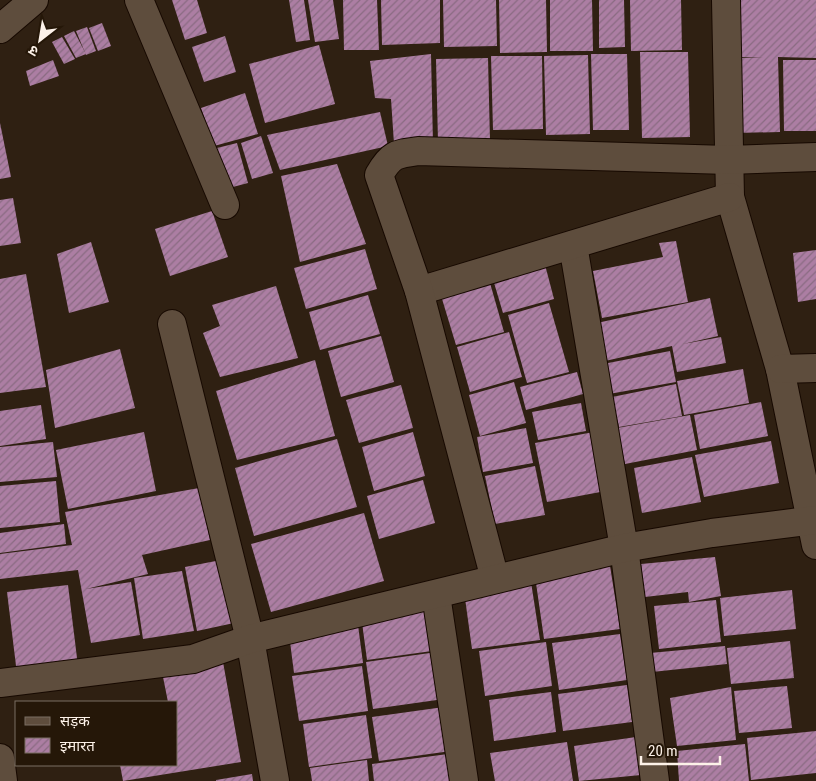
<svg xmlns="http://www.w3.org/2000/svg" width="816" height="781" font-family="'Roboto Condensed','Noto Sans Devanagari',sans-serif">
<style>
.building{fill:url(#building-hatch)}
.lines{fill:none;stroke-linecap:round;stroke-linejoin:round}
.street-casing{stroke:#170901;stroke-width:30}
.secondary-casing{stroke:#170901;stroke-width:30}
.street{stroke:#5e4d3d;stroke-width:28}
.secondary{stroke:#5e4d3d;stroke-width:28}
</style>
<defs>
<pattern id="building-hatch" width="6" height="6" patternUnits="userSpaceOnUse" patternTransform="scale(1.25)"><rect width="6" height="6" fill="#ac7ea3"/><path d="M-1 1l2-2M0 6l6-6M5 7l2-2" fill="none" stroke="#8a6b82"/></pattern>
</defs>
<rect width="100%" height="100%" fill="#2f2012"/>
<!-- building -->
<g class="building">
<path d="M172,0H197L207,33L185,40Z"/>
<path d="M289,0H304L310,40L296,42Z"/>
<path d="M308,0H333L339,39L315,42Z"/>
<path d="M343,0H377L379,50H344Z"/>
<path d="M381,0H440V43L382,45Z"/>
<path d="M443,0H496L497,46L444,47Z"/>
<path d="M499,0H546L547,52L500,53Z"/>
<path d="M550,0H592L593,51H550Z"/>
<path d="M599,0H624L625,47L599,48Z"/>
<path d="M630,0H681L682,50L631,51Z"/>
<path d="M738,0H816V58L778,57L780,132L736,133L734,58H763L739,57Z"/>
<path d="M102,23L111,46L98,51L89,28Z"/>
<path d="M87,27L96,51L86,55L76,31Z"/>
<path d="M74,31L86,54L76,58L64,36Z"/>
<path d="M225,36L236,72L204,82L192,47Z"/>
<path d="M62,37L75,59L64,64L52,42Z"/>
<path d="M319,45L335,104L265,123L249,64Z"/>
<path d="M640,52H688L690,137L642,138Z"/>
<path d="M431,54L433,144H394L391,99L375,98L370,61Z"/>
<path d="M591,54H627L629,130H593Z"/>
<path d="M588,55L590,134L546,135L544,56Z"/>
<path d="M491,56H542L543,129L493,130Z"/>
<path d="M488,58L490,141L438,142L436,59Z"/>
<path d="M53,60L59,76L30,86L26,71Z"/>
<path d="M783,60H816V131H784Z"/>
<path d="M245,93L258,134L214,146L201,108Z"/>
<path d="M380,112L388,146L280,170L267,135Z"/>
<path d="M0,123L11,177L0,179Z"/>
<path d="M261,136L273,173L252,179L241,143Z"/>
<path d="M237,143L248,183L229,188L217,148Z"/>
<path d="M337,164L366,244L300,262L281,176Z"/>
<path d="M13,198L21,243L0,246V200Z"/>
<path d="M212,211L228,257L170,276L155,229Z"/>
<path d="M676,241L688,302L602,318L593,271L663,257L659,243Z"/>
<path d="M91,242L109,302L69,313L57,254Z"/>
<path d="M365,249L377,289L306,309L294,268Z"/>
<path d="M816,250V299L798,302L793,253Z"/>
<path d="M544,261L554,299L503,313L492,276Z"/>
<path d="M26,274L46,387L0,393V279Z"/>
<path d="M488,276L504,332L456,345L439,289Z"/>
<path d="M276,286L298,358L220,377L203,333L220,326L212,305Z"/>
<path d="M368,295L380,334L320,350L309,312Z"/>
<path d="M710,298L718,336L683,344L721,337L726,363L677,372L672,346L605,361L597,323Z"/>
<path d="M549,303L569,372L527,383L508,315Z"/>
<path d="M509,332L522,377L470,392L457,347Z"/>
<path d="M381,336L394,382L341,397L328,351Z"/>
<path d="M120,349L135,408L55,428L46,370Z"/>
<path d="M670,351L676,382L609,394L603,364Z"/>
<path d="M315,360L335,436L237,460L216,391Z"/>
<path d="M743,369L749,403L684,415L677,381Z"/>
<path d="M577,372L583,394L526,410L520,387Z"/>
<path d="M514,382L526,423L480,436L469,395Z"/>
<path d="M676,384L682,416L619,427L612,397Z"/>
<path d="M401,385L413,428L359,443L346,400Z"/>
<path d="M761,402L768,436L700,449L694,415Z"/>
<path d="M581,403L586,431L538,440L532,412Z"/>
<path d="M41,405L46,439L0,446V411Z"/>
<path d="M690,415L697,450L625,464L617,428Z"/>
<path d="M526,428L533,463L483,472L477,437Z"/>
<path d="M599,431L611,490L547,502L535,443Z"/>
<path d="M144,432L156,491L68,509L56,450Z"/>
<path d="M413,432L425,476L374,491L362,447Z"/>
<path d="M337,439L357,507L254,536L235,468Z"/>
<path d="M771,441L779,483L704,497L695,455Z"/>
<path d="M53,442L57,477L0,482V447Z"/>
<path d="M692,457L701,502L642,513L634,468Z"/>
<path d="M535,466L545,515L495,524L485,476Z"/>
<path d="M423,480L435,523L379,539L367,496Z"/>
<path d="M56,481L60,522L0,528V486Z"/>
<path d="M199,488L210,540L142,555L148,574L86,589L131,582L140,635L91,643L78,570L0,579V554L72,545L65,512Z"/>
<path d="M364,513L384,581L271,612L251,544Z"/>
<path d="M64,524L66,544L0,553V533Z"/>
<path d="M715,557L721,596L689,602L688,592L645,597L641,564Z"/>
<path d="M221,560L234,623L197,631L185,567Z"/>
<path d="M610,566L620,629L544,639L535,576Z"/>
<path d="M182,571L194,631L143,639L134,578Z"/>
<path d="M531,582L540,640L472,649L464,591Z"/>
<path d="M68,585L78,666L17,674L7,592Z"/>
<path d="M792,590L796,629L724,636L720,598Z"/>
<path d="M716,600L721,642L659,649L654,606Z"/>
<path d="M426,606L432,651L367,660L361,615Z"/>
<path d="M358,625L363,663L294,673L289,634Z"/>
<path d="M620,634L627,680L559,690L552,643Z"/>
<path d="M790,641L794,678L731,684L727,648Z"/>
<path d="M546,642L552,686L485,696L479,651Z"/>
<path d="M725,646L727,664L652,672L650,653Z"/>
<path d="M437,652L444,699L373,709L366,662Z"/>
<path d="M223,662L241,762L123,781L120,765H176V702H168L162,672Z"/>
<path d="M362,666L368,711L299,721L292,676Z"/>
<path d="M627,685L632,722L563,731L558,694Z"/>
<path d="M787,686L792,728L739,733L734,691Z"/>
<path d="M731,687L736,740L677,746L670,698Z"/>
<path d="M551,692L556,732L494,741L489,700Z"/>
<path d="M444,707L451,751L379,761L372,717Z"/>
<path d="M366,715L372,758L309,767L303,724Z"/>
<path d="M816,731V773L751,780L747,738Z"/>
<path d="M636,737L641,775L579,781L574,746Z"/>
<path d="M567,742L573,781H495L490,753Z"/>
<path d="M745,744L749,781H679L677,751Z"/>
<path d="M448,754L452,781H374L372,764Z"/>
<path d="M367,760L369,781H312L310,768Z"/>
<path d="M252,774L253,781H216V780Z"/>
</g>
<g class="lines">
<!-- street casing -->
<g class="street-casing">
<g id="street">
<path d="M139,0L225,205"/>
<path d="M726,0L730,197L780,369L816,545"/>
<path d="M573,245L624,548L655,781"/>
<path d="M419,291L730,197"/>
<path d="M172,324L250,639L275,781"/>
<path d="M780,369L816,368"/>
<path d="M495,579L419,291L379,175C391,154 396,154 418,151L728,160L816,157"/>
<path d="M436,595L464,781"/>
<path d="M0,683L193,659L250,639L624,548L712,533L816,520"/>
</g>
</g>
<!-- secondary casing -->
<g class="secondary-casing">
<g id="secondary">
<path d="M0,29L34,0"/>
<path d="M0,758L3,781"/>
</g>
</g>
<!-- street -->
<use href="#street" class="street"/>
<!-- secondary -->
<use href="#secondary" class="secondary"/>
</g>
<!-- legend -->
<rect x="15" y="701" width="162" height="65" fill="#251708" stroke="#7b6f62"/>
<rect x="25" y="717" width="25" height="8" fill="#5e4d3d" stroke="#7b6f62"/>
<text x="60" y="726" font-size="15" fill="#fdf2e9">सड़क</text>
<rect x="25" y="738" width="25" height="15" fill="url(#building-hatch)" stroke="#7b6f62"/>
<text x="60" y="751" font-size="15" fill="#fdf2e9">इमारत</text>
<!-- north arrow -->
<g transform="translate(40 40) rotate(211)" stroke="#251708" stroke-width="4" paint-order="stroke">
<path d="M0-4L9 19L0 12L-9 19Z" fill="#fdf2e9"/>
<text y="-8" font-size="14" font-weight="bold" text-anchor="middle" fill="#fdf2e9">उ</text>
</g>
<!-- scale -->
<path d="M641 756v8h79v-8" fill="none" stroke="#fdf2e9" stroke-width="2.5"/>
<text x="648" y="756" font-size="15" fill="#fdf2e9" stroke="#251708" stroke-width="4" paint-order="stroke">20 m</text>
</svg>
